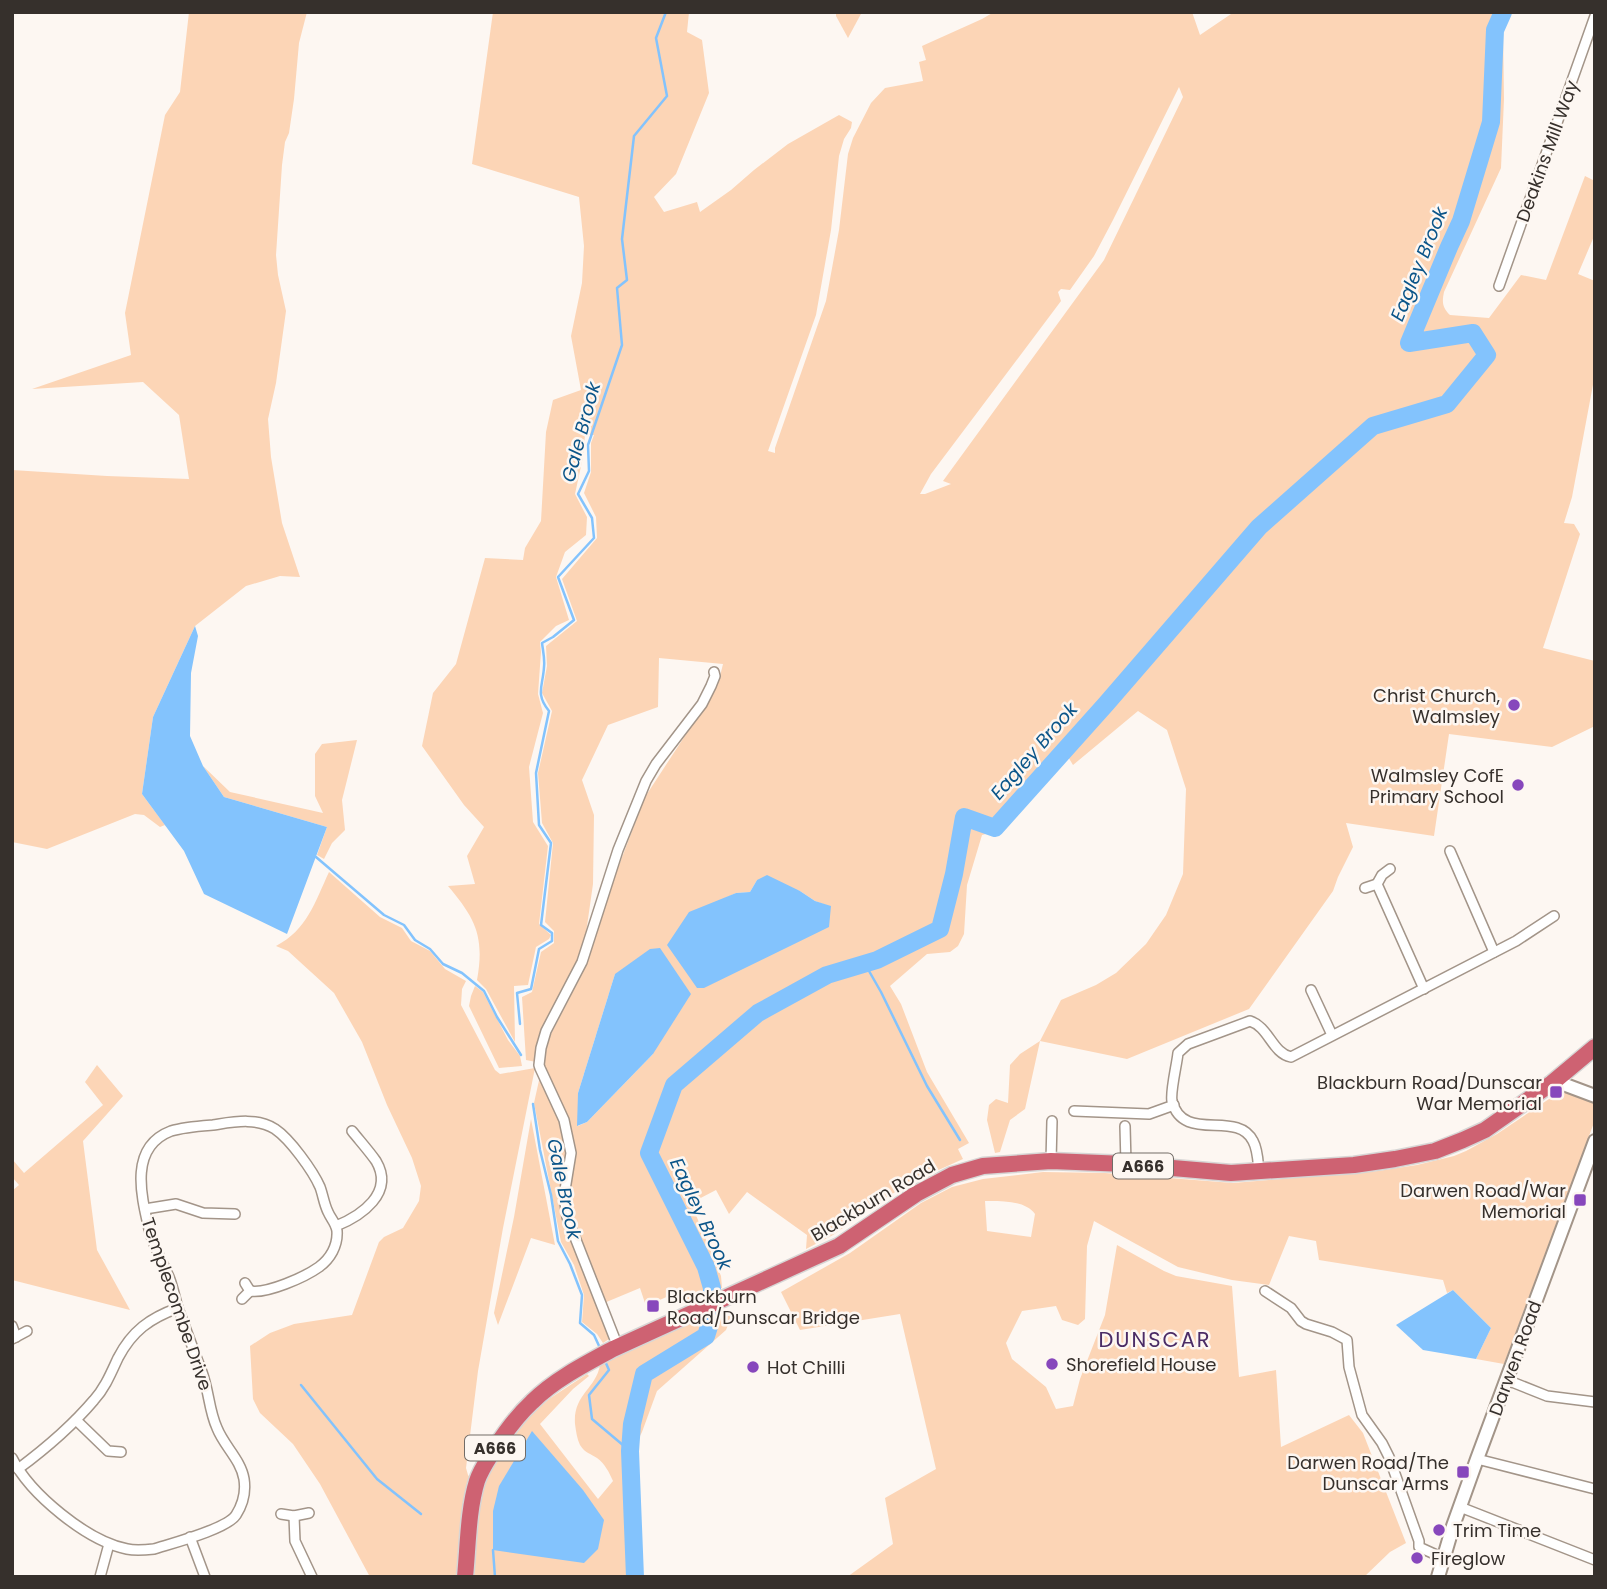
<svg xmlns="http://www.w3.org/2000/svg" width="1607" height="1589" font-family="Poppins,sans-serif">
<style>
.green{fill:#fcd5b6;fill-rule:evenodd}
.water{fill:#83c3fd}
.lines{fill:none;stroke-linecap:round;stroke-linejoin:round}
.stream{stroke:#83c3fd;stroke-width:2.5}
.river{stroke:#83c3fd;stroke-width:18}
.street-casing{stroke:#a39589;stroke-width:12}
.secondary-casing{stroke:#a39589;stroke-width:16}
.highway-casing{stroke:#d7d6d5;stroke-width:19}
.street{stroke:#fff;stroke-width:9}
.secondary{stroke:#fff;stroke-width:12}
.highway{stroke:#ce6272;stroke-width:16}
.poi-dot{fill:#8747bc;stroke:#fdf7f2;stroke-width:2.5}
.labels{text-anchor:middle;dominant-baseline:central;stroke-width:5;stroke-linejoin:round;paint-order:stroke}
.shield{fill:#fdf7f2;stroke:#726c67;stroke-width:2}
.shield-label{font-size:16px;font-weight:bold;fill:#36302c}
.street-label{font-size:18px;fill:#36302c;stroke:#fdf7f2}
.poi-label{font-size:18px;fill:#36302c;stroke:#fdf7f2;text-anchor:end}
.water-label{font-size:19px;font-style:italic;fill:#0b5589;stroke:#fdf7f2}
.quarter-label{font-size:21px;letter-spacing:2px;fill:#4b2c66;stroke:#fdf7f2}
</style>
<rect width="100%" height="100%" fill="#fdf7f2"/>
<!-- green -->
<g class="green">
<path d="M189,12H307L299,43L294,99L289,133L285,142L282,165L276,255L278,275L286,311L276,383L268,419L271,457L282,523L300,577L280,576L246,586L195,626L153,717L142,794L165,825L160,827L144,815L135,814L47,849L12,842V470L107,476L189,479L179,415L143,382L32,389L131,355L125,313L165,115L180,92Z"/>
<path d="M493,12H689L687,32L702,40L709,93L676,174L654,197L664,212L697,202L700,212L731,190L754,170L788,144L839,115L852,122L851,128L844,139L839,156L831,230L816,315L768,451L775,453V448L826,301L839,230L848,154L853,138L871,103L885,88L923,81L919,62L926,60L922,46L982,19L994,12H1192L1200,35L1234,12H1510L1503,29L1504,99L1501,168L1444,292C1442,302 1442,307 1450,315L1489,318L1521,275L1546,280L1585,176L1595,181V234L1578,274L1595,281V374L1572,497L1564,523L1574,524L1580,534L1543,648L1595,661V726L1552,747L1449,734L1434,836L1346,823L1353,847L1338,877L1333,891L1249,1009L1127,1059L1040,1041L1025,1109L1010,1120L1000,1152L995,1153L987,1120L989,1105L996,1099L1008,1103L1010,1065L1020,1054L1040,1041L1061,1000L1096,985L1116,973L1146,944L1166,915L1183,874L1186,789L1167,730L1138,711L1073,765L1067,755L1045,775L1044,782L997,831L982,835L967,885L964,934L958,946L950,952L927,954L890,986L901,1004L927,1072L969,1143L958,1149L963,1159L912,1182L887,1197L833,1235L806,1249L807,1235L747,1192L729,1214L716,1190L691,1203L721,1276L722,1288L702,1294L680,1304L677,1297L671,1295L646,1306L640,1288L604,1303L570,1217L567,1197L575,1152L571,1130L544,1070L543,1052L552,1032L586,966L613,881L645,797L694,722L720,676L723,664L659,658L658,707L608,725L582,780L594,815L593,884L585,940L577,964L536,1062L526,1060L522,997L532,992L541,952L554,943V931L545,922L553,843L542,823L538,773L552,711L542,693L547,666L546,646L577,621L562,579L597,538L596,517L584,493L591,472V443L594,435H585L583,457L575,494L587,517L586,535L565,552L556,577L569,620L556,626L540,642L541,652L538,694L543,713L529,767L533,822L548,846L539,924L551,935L549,939L536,947L528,985L514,986L515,1042L486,989L477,980C485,936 475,918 448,886L475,884L467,856L484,827L464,805L422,746L433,693L456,664L485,558L523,560L525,548L541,521L546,432L553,400L581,390L571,336L582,283L584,246L579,197L472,164ZM1179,87L1183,97L1104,260L943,481L951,484L925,494H920L931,474L1061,301L1058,292L1061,289L1070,290L1094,256L1113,220ZM757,880L800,891L815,901L831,907L721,900L736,893L750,892ZM615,974L653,1054L587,1122L578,1126V1093Z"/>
<path d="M836,12H862L848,38L836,16Z"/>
<path d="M357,740L342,800L345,830L332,843L324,859L317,855L327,827L224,797L203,766L230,792L323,813L315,796V754L322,744Z"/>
<path d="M329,872L380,917L402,928L411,941L430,951L445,969L466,981L462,989L461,1005L495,1070L500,1074L535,1068L503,1228L478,1371L466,1468L468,1475L473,1481L461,1577H370L320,1484L293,1444L260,1413L253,1399L250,1346L270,1333L294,1324L352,1315L379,1242L384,1237L403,1228L419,1201L421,1186L412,1158L387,1105L362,1042L334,993L288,951L276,946C307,930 315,902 329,872Z"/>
<path d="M475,986L483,992L508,1040L520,1056L522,1066L499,1068L469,1006L471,996Z"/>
<path d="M97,1065L123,1096L83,1141L97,1250L130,1310L12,1280V1191L19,1185L12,1177V1159L24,1173L103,1105L85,1082Z"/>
<path d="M540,1076L562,1121L567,1152L562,1189L609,1339L603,1343L597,1334L582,1322L584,1295L574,1265L561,1242L534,1103Z"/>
<path d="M1558,1093H1566L1592,1102L1595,1105V1120L1504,1364L1476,1359L1491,1328L1453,1290L1447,1293L1443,1280L1319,1260L1316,1241L1289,1236L1269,1285L1232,1280L1178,1267L1094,1221L1087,1246L1085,1319L1078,1325L1062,1320L1056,1306L1022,1311L1006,1343L1012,1359L1046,1387L1056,1409L1073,1406L1080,1379L1105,1315L1117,1245L1164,1271L1176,1276L1232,1286L1239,1377L1276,1370L1281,1447L1349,1415L1363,1433L1406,1543L1390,1552L1364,1577H847L893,1544L885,1498L936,1469L900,1314L800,1330L781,1292L850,1253L921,1203L952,1187L983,1179L1043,1172L1105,1173L1233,1183L1378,1171L1417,1165L1454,1156L1466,1151L1497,1134ZM985,1201C1000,1201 1025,1200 1035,1214L1031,1237L987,1231Z"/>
<path d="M531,1119L555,1245L531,1238L498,1325L494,1313L514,1217Z"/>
<path d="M732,1315L726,1330L657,1391L642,1432L634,1448L637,1422L647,1378L708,1340L717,1319Z"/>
<path d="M704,1316L702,1334L638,1370L626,1437L631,1577H474L477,1501L486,1475L511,1433L549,1399L587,1374L589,1376L573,1389L540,1424L598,1499L613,1481C609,1472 605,1464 597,1458C590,1453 586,1454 580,1445C577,1439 576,1431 575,1424C573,1394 596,1389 600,1365Z"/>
</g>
<!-- water -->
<g class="water">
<path d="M195,626L198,636L191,673L190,736L203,766L224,797L327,827L287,934L204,894L184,851L142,794L153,717Z"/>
<path d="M767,875L800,891L815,901L831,906L829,927L704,988H697L667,945L689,912L736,893L750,892L757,880Z"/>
<path d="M660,948L691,994L653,1054L587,1122L577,1126L578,1093L615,974L650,949Z"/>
<path d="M1453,1290L1491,1328L1476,1359L1423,1350L1396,1325Z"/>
<path d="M532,1431L583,1490L604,1520L598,1549L584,1563L493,1550V1511L499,1486Z"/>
</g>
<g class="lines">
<!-- stream -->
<g class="stream">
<path d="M316,857L384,915L404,925L415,940L430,949L443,964L462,973L484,991L497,1017L521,1055"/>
<path d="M865,964L881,992L927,1086L960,1140"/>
<path d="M520,1024L517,993L531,989L539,949L552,941V933L541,925L551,843L539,825L536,773L549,711C535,694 543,686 544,667C545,659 543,651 542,643L553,637L574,620L558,577L594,538L592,518L578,494L589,471L588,445L622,345L617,288L627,280L622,239L634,136L667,96L656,38L666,12"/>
<path d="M533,1104L540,1150L551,1195L558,1241L570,1264L582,1295L580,1323L594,1335L600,1348"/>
<path d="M605,1361L609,1370L589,1395L592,1419L630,1451"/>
<path d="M301,1385L377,1479L421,1514"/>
<path d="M493,1550L495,1577"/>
</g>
<!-- river -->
<path class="river" d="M635,1577L630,1451L632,1424L644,1374L706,1336L711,1320L712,1288L706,1267L649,1153L674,1085L758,1013L827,975L877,960L940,929L954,874L964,817L995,828L1106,704L1259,527L1373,426L1447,404L1487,355L1473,333L1409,343L1449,247L1461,221L1491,122L1495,30L1503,12"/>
<!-- street casing -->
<g class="street-casing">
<g id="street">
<path d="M1499,286L1595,16"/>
<path d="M1450,851L1494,952"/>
<path d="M1390,869L1382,875L1377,884L1424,989"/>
<path d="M1365,888L1377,884"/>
<path d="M1311,990L1332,1035"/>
<path d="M1074,1111L1149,1114L1174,1105"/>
<path d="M1125,1126L1126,1164"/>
<path d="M1051,1161L1052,1121"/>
<path d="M1259,1172C1258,1162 1258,1150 1253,1141C1237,1109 1183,1144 1172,1101C1170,1092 1177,1064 1178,1053L1188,1044L1250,1021C1269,1027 1272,1053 1291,1057L1516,941L1554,916"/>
<path d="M145,1209L176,1204L203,1213L235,1214"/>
<path d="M336,1226C361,1216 395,1193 376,1161C369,1151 360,1141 352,1131"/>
<path d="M1265,1291L1291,1308L1301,1321L1306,1324L1332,1332L1347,1340L1349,1367L1362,1415L1382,1443L1389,1457L1419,1541V1547L1443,1558"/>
<path d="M242,1299L250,1291L245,1283"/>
<path d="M12,1326L16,1337"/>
<path d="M12,1339L27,1331"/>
<path d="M618,1347L567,1217L564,1196L571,1153L564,1120L540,1068L539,1065L541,1048L546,1031L582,962L618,850L646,781L656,764L702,704L711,686L715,676L714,672"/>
<path d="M1507,1380L1547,1396L1595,1402"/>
<path d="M76,1420L108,1451L121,1452"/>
<path d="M12,1458C30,1494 87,1541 127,1549C136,1551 145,1550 154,1549C173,1543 227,1529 236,1515C243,1504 246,1492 244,1479C241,1460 224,1446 217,1428C209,1411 209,1391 202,1372C194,1351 186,1330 178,1308C175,1298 173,1287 169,1277C162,1261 153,1246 149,1229C141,1195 129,1147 171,1131C184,1127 200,1126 213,1125C233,1122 256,1117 275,1129C290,1139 313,1171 320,1187C323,1195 324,1204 328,1212C331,1219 336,1223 337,1231C338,1246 330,1259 319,1267C305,1277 267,1294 250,1291"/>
<path d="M1477,1459L1595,1489"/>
<path d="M18,1469C45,1449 72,1426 94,1400C105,1388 111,1373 118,1358C132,1331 150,1318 178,1308"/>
<path d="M1460,1507L1595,1560"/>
<path d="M281,1514L294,1516L309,1513"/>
<path d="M294,1516L295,1541L312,1577"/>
<path d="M190,1537L205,1577"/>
<path d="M100,1577L109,1544"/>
</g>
</g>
<!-- secondary casing -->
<g class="secondary-casing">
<g id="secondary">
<path d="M1552,1083L1563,1084L1595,1096"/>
<path d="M1438,1577L1453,1526L1477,1459L1595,1141"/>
</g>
</g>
<!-- highway casing -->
<g class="highway-casing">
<path id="highway" d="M465,1577C468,1547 468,1510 477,1481C481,1469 489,1458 495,1448C506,1431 517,1416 532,1402C554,1380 585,1364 613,1349L839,1246L916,1194L952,1175L983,1166L1051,1161L1126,1164L1231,1173L1354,1165L1395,1159L1435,1151L1463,1140L1485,1130L1552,1083L1595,1047"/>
</g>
<!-- street -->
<use href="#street" class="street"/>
<!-- secondary -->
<use href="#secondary" class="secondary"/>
<!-- highway -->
<use href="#highway" class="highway"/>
</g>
<!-- markers -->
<g class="poi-dot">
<circle cx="1514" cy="705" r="7"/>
<circle cx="1518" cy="785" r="7"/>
<rect x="1549" y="1085" width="14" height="14" rx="3.5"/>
<rect x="1573" y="1193" width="14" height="14" rx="3.5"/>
<rect x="646" y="1299" width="14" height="14" rx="3.5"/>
<circle cx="1052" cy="1364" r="7"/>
<circle cx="753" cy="1367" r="7"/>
<rect x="1456" y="1465" width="14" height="14" rx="3.5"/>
<circle cx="1439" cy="1530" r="7"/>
<circle cx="1417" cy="1558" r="7"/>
</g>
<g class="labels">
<!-- shield labels -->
<g class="shield">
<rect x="1113" y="1153.5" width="60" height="25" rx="5"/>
<rect x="465" y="1435.5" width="60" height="25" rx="5"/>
</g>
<g class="shield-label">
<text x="1143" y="1166">A666</text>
<text x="495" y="1448">A666</text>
</g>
<!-- street labels -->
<g class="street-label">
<text transform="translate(1547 151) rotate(-70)">Deakins Mill Way</text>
<text transform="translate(873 1200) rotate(-31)">Blackburn Road</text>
<text transform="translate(177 1304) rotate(71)">Templecombe Drive</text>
<text transform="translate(1515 1358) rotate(-70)">Darwen Road</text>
</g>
<!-- poi labels -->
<g class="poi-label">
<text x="1500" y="695">Christ Church,<tspan x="1500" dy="21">Walmsley</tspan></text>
<text x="1504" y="775">Walmsley CofE<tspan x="1504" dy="21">Primary School</tspan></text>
<text x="1542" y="1082">Blackburn Road/Dunscar<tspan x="1542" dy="21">War Memorial</tspan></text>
<text x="1566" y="1190">Darwen Road/War<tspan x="1566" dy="21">Memorial</tspan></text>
<text x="667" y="1296" text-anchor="start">Blackburn<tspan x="667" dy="21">Road/Dunscar Bridge</tspan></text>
<text x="1066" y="1364" text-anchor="start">Shorefield House</text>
<text x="767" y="1367" text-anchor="start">Hot Chilli</text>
<text x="1449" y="1462">Darwen Road/The<tspan x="1449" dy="21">Dunscar Arms</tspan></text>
<text x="1453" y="1530" text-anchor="start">Trim Time</text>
<text x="1431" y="1558" text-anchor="start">Fireglow</text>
</g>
<!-- water labels -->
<g class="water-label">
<text transform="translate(1419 264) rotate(-68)">Eagley Brook</text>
<text transform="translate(581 432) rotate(-75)">Gale Brook</text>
<text transform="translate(1034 751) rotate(-49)">Eagley Brook</text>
<text transform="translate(564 1189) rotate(78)">Gale Brook</text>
<text transform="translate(701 1214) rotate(65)">Eagley Brook</text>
</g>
<!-- quarter labels -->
<g class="quarter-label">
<text x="1155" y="1339">DUNSCAR</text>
</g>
</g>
<!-- border -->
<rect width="1607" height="1589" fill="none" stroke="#36302c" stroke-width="28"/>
</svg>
